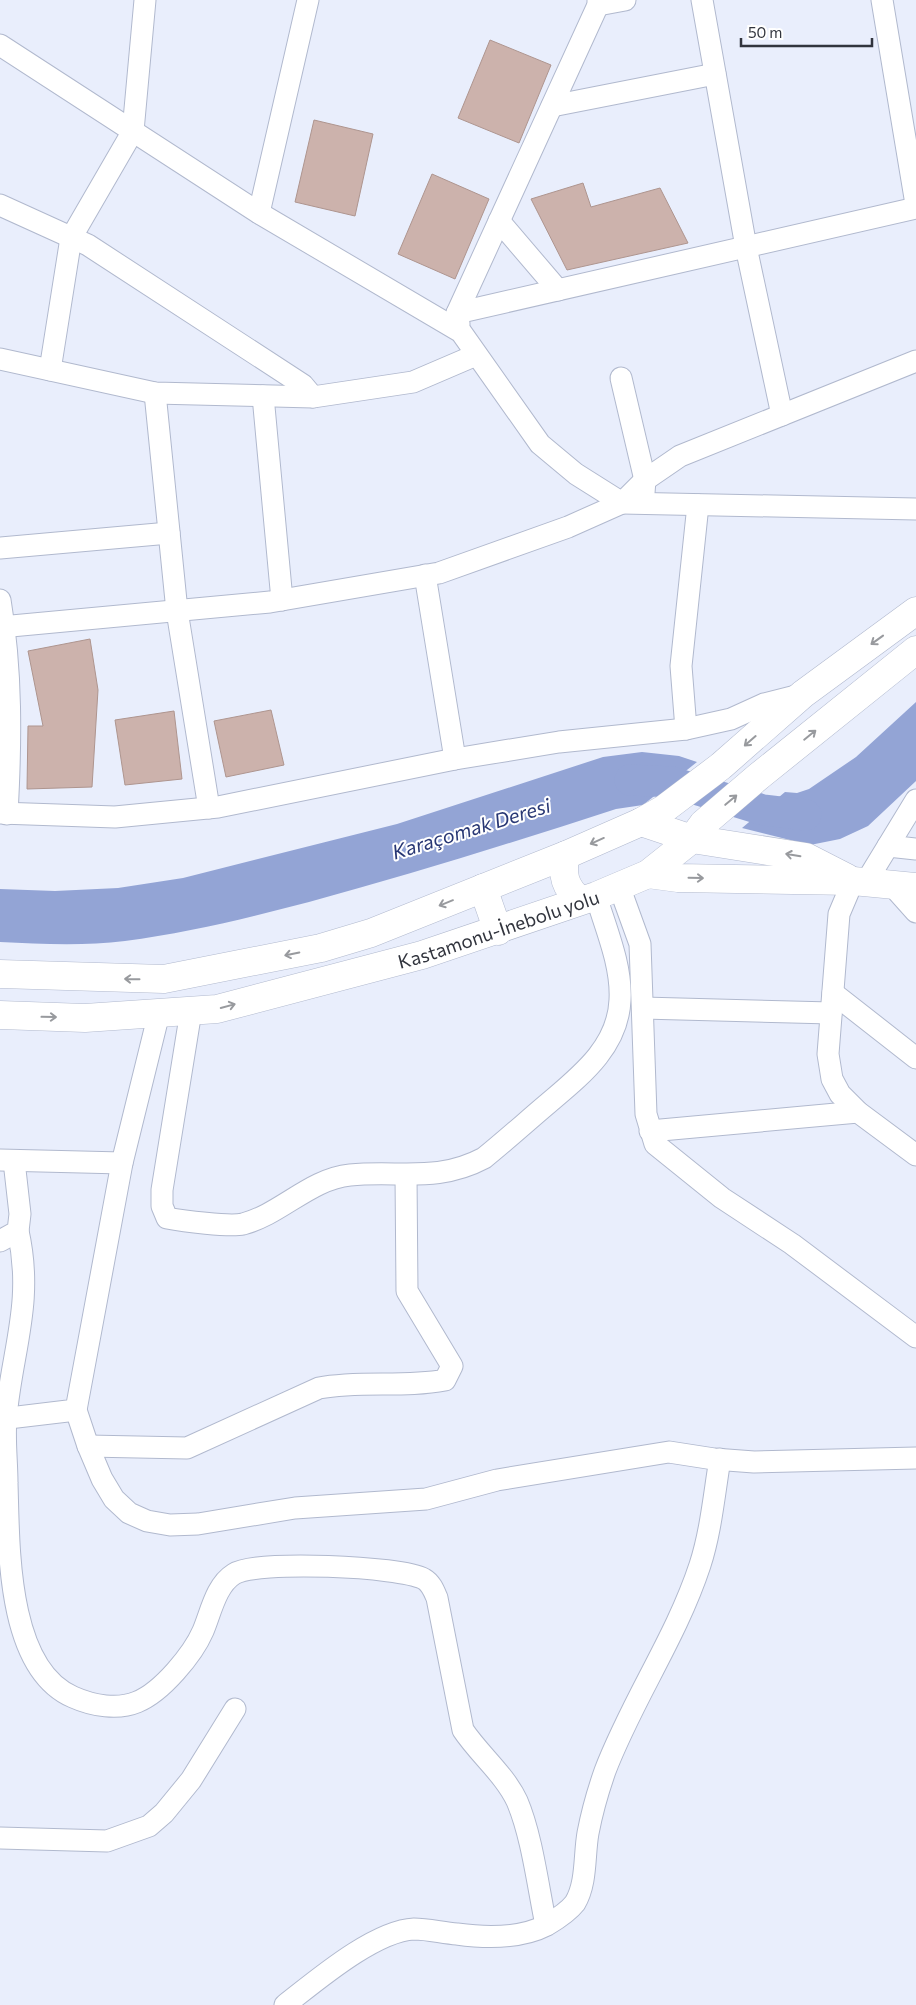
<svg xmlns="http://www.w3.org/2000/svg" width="916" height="2005" font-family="Commissioner,sans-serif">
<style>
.water{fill:#93a4d5}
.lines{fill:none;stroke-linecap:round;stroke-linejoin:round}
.river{stroke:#93a4d5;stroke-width:31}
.building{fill:#ccb2ac;stroke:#ae958f}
.minor-casing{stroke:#b1b9ce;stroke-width:23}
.secondary-casing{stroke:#b1b9ce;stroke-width:29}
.primary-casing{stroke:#b1b9ce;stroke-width:29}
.minor{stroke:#fff;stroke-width:21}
.secondary{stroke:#fff;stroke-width:28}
.primary{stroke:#fff;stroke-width:28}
.oneway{stroke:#989a9e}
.labels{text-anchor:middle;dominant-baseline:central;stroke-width:4;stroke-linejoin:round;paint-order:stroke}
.street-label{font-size:19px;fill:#31343d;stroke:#fff}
.water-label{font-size:20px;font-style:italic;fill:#283774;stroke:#fff}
</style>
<rect width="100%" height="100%" fill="#e9eefc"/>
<!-- water -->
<g class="water">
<path d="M916,702V781L868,826L840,839L810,845L742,828L785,792L797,793L809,789L856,757Z"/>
<path d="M642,752L679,756L697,762L643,805L616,809C514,842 413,874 309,902C248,918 187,933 125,941C84,946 41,944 0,942V889L55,891L118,888L183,878L397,824L603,757Z"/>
</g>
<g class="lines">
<!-- river -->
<path class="river" d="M630,780L672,782L763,810L806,815"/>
</g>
<!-- building -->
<g class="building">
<path d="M490,40L551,65L519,143L458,118Z"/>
<path d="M314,120L373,134L355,216L295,202Z"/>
<path d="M432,174L489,199L455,279L398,254Z"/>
<path d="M583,183L591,207L660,188L688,243L567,270L531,199Z"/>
<path d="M90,639L98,690L92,787L27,789L28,726H43L28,651Z"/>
<path d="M271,710L284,765L226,777L214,721Z"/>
<path d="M174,711L182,779L125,785L115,720Z"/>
</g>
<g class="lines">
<!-- minor casing -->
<g class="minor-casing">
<g id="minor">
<path d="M702,0L746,247L782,415"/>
<path d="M882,0L916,204"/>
<path d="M598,5L625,0"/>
<path d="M0,45L259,213L461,332L540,444L576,474L622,503L916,509"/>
<path d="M552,106L715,74"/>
<path d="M0,205L88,245L303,385L313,397"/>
<path d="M259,213L308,0"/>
<path d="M499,221L558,290"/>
<path d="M457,313L916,208"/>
<path d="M459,324L457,313L598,5V0"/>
<path d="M0,359L155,393L313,397L413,382L476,355"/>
<path d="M50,370L71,238L133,131L145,0"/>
<path d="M621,378L645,480L644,493"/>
<path d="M155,393L177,611L209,808"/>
<path d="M263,396L282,600"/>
<path d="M0,548L169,533"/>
<path d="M425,575L455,759"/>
<path d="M0,600C12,671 11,742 7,814"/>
<path d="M0,627L270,602L439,573L568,527L622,503L645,480L680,456L916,361"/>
<path d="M686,729L681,666L698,505"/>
<path d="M0,813L115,817L218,807L455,759L559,742L686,729L731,719L764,704L800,695"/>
<path d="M888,846L916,849"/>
<path d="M853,881L839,914L828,1054L832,1079L840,1094L858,1112L916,1155"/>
<path d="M866,882L916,800"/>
<path d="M891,884L916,912"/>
<path d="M619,886L640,944L646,1114L655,1144L722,1198L792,1244L916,1337"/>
<path d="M833,993L916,1058"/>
<path d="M643,1008L831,1013"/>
<path d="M191,1011L162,1190V1206L167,1218C183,1221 229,1227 243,1224C281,1214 310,1179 350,1175C399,1170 437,1183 484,1158C505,1141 525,1123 545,1106C579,1077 618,1048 620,1000C622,966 606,929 596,896"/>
<path d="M650,1131L858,1112"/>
<path d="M0,1160L122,1163"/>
<path d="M18,1231C34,1302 12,1350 6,1417C4,1439 7,1462 7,1483C9,1544 6,1668 73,1697C93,1706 118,1710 137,1702C162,1692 193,1654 203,1631C211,1612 216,1585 234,1574C256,1560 400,1566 424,1579C431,1583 434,1591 437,1598L463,1730C479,1754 505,1775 517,1801C532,1836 538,1887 546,1925"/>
<path d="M0,1241L18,1231L20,1214L14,1161"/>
<path d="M76,1410L88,1446L102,1479L114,1499L129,1513L147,1521L170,1525L198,1524L295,1508L426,1499L497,1480L669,1452L714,1459L754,1462L916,1458"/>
<path d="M0,1419L76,1410L122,1163L159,1013"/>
<path d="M88,1446L187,1448L319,1388C361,1380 404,1388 445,1380L452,1366L407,1291L406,1175"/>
<path d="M0,1838L107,1841L149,1826L164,1813L191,1780L235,1709"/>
<path d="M285,2005C316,1981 374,1931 414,1929C428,1929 443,1933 457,1934C486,1938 520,1939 547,1925C557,1919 568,1912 575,1903C587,1883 584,1855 588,1833C592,1812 598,1791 605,1771C632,1700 676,1638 700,1565C711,1531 714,1495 720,1459"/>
</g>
</g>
<!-- secondary casing -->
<g class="secondary-casing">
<g id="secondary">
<path d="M641,822L692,839L806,857L847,878"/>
<path d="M648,874L678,878L853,881L916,887"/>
</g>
</g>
<!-- primary casing -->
<g class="primary-casing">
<g id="primary">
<path d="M566,855C561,874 565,888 580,900"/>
<path d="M483,888L498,931"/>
<path d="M0,974L164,979L321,948L371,933L566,855L641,822L664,809L721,766L803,694L916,611"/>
<path id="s1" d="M0,1015L85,1018L217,1009L422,955L596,896L648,874L692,839L703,824L759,776L916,650"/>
</g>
</g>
<!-- minor -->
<use href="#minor" class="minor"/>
<!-- secondary -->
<use href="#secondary" class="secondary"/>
<!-- primary -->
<use href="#primary" class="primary"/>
</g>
<!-- one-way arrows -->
<defs><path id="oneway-shaft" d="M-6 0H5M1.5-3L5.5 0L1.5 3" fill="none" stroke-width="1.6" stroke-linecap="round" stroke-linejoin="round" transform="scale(1.25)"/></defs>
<g class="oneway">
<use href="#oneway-shaft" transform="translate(877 640) rotate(144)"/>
<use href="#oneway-shaft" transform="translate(810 735) rotate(-39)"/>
<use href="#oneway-shaft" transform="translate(750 741) rotate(139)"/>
<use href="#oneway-shaft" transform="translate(731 800) rotate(-40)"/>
<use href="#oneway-shaft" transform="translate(597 841) rotate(156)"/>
<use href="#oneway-shaft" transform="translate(793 855) rotate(-171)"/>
<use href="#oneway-shaft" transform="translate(696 878) rotate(1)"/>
<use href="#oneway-shaft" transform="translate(446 903) rotate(158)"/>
<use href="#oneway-shaft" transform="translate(292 954) rotate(168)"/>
<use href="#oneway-shaft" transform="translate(132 979) rotate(-179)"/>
<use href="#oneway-shaft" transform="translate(228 1006) rotate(-15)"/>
<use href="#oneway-shaft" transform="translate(49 1017) rotate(1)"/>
</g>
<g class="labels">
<!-- street labels -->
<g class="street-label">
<text stroke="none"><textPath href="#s1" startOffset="510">Kastamonu-İnebolu yolu</textPath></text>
</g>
<!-- water labels -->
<g class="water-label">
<text transform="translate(471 828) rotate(-17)">Karaçomak Deresi</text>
</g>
</g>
<!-- scale -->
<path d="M741 38v8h131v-8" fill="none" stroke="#31343d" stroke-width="2.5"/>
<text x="748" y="38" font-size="15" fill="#31343d" stroke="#ffffff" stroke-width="4" paint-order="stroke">50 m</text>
</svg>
